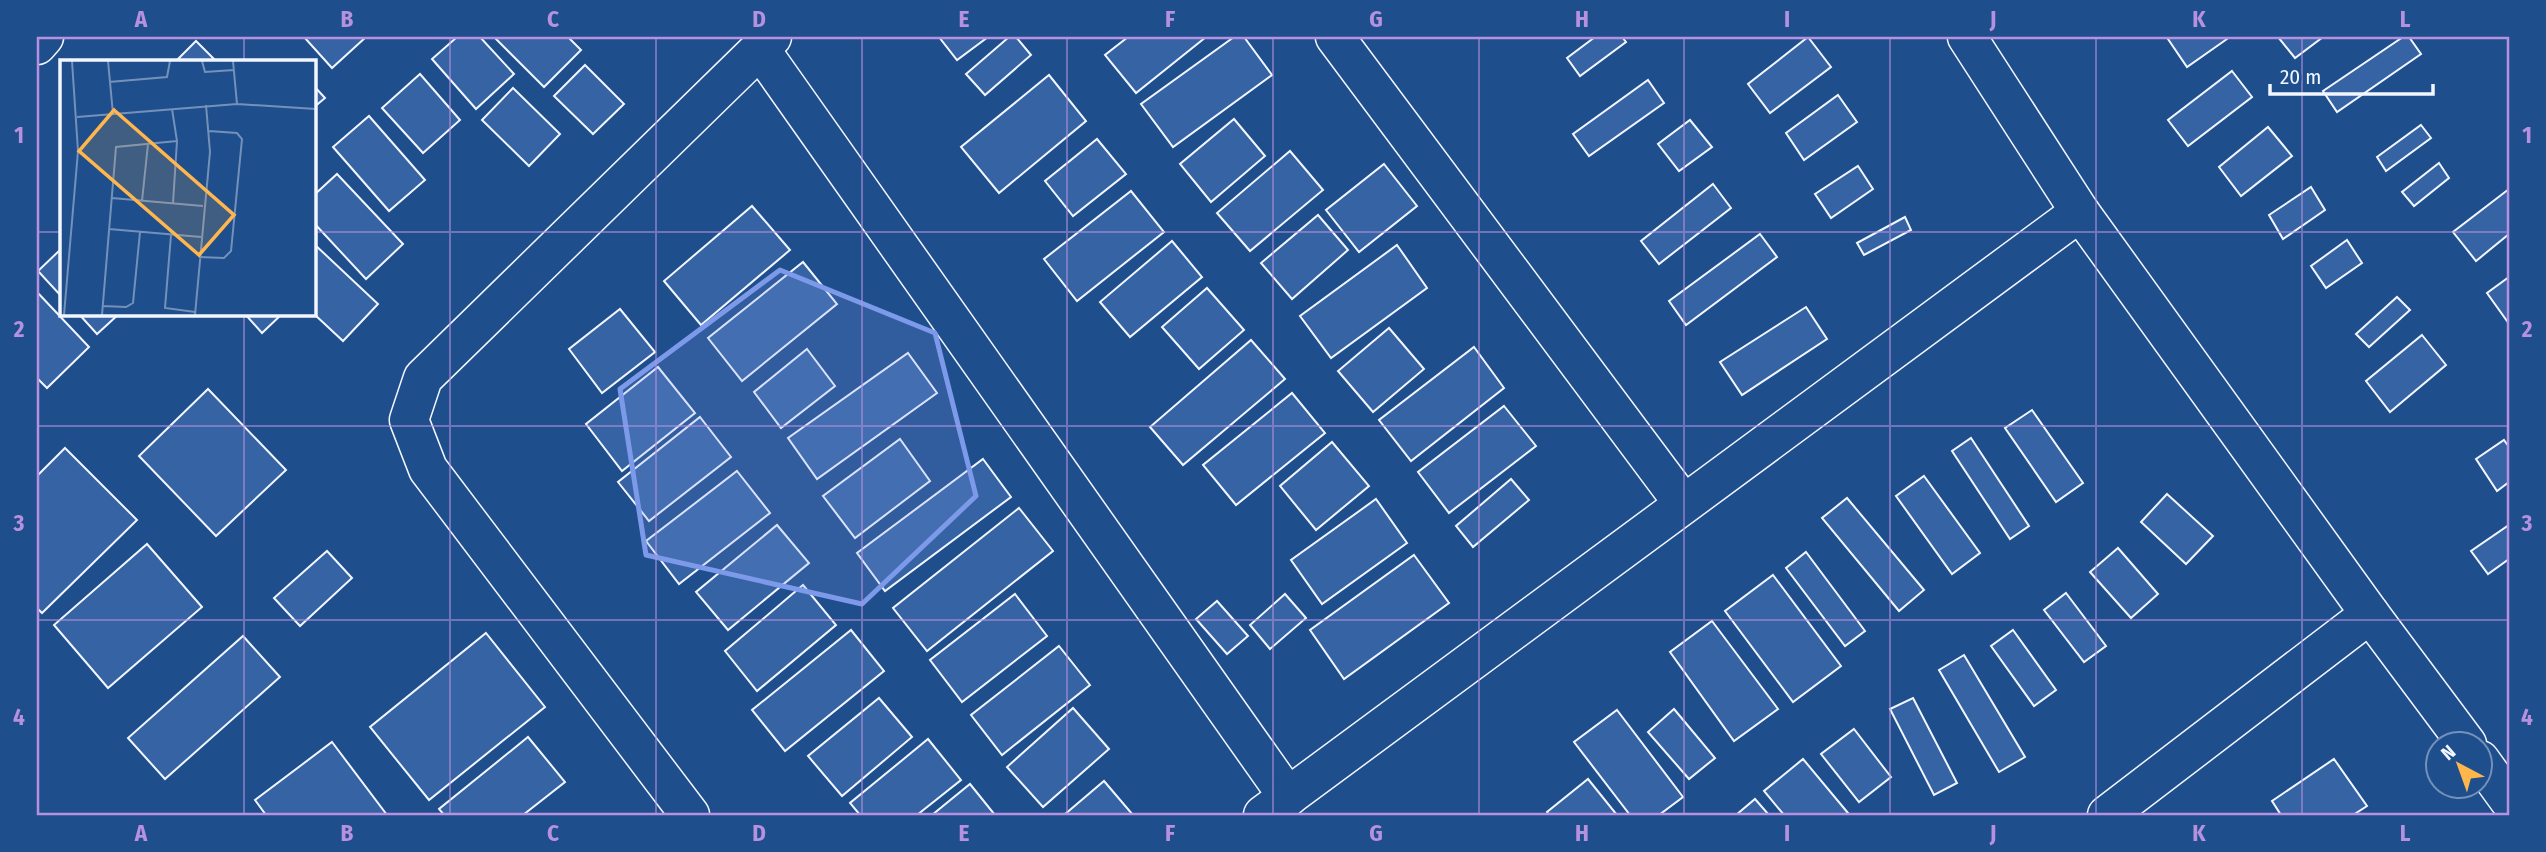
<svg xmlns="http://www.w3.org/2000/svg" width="2546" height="852" font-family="'Fira Sans Condensed',sans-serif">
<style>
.building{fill:#3563a3;stroke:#f2f6ff;stroke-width:2}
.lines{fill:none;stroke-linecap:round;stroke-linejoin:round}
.minor-casing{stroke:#f2f6ff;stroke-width:41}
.minor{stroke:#1f4e8c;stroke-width:38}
.marked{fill:#7d9aea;fill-opacity:0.2;stroke:#7d9aea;stroke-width:5;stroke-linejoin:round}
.grid{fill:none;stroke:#b691df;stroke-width:2;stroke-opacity:0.55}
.inset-road{fill:none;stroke:#7391ba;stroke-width:2}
.view{fill:#ffb74d;fill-opacity:0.15;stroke:#ffb74d;stroke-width:3.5}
.inset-edge{fill:none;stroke:#f2f6ff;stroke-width:3.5}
.neatline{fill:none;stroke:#b691df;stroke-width:2.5}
.grid-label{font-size:23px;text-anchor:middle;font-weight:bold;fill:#b691df}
</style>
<rect width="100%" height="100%" fill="#1f4e8c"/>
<!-- building -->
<g class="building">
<path d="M304,37H366L332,68Z"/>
<path d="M457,37H480L514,74L476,109L432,59Z"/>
<path d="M494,37H568L581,50L544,87Z"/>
<path d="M939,37H988L957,60Z"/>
<path d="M1009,37H1016L1031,55L985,95L966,74Z"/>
<path d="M1128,37H1206L1136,93L1105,55Z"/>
<path d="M1234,37H1244L1272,75L1173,147L1141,104Z"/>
<path d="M1595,37H1622L1626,42L1580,76L1567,58Z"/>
<path d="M1808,37L1831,67L1770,113L1748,84Z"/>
<path d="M2171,37H2226L2227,39L2187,67L2168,39Z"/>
<path d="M2278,37H2323L2295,58Z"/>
<path d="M2403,37H2409L2421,54L2337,112L2323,91Z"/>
<path d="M196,41L216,61H176Z"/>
<path d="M585,65L624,104L593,134L554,96Z"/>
<path d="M2232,71L2252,97L2188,146L2168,120Z"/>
<path d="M420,74L460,120L423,153L382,108Z"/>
<path d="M1049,75L1086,121L999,193L961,147Z"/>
<path d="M1648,80L1664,103L1589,156L1573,134Z"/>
<path d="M313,85L325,98L313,108Z"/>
<path d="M513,88L560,134L529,166L482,120Z"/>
<path d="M1838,95L1857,122L1804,160L1786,133Z"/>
<path d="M369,116L425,180L389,211L333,147Z"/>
<path d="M1234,119L1265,156L1211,202L1180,164Z"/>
<path d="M1690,120L1712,147L1679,171L1658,144Z"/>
<path d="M2421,125L2431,138L2386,171L2377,157Z"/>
<path d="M2268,127L2292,156L2241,196L2219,167Z"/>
<path d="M1097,139L1126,174L1073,216L1045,181Z"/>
<path d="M1290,151L1323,190L1250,251L1217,213Z"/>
<path d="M2439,163L2449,178L2414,206L2402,192Z"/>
<path d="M1384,164L1417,206L1359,252L1326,210Z"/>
<path d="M1858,166L1873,189L1831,218L1815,194Z"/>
<path d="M337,174L403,244L366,279L313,222V196Z"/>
<path d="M1713,184L1731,208L1659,264L1641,241Z"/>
<path d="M2311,187L2325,210L2283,239L2269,215Z"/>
<path d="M2509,189V234L2476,261L2453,232Z"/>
<path d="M1131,191L1164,232L1077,301L1044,259Z"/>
<path d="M752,206L790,250L701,325L664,281Z"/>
<path d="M1318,215L1348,250L1292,299L1261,263Z"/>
<path d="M1905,217L1911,230L1864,255L1857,243Z"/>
<path d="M1760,234L1777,257L1686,325L1669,301Z"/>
<path d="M2347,240L2362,263L2326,288L2311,266Z"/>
<path d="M1172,241L1202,277L1130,337L1100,302Z"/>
<path d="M313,243L378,304L343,341L313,313Z"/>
<path d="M1397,245L1427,288L1331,358L1300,316Z"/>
<path d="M61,249V296L38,271Z"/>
<path d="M803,262L837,304L742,381L708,338Z"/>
<path d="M2509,277V319L2507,321L2487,293Z"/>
<path d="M1207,288L1244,330L1199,369L1162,327Z"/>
<path d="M37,292L89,347L47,388L37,378Z"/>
<path d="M2397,297L2410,310L2369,347L2356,334Z"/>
<path d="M1806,307L1827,339L1742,395L1720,362Z"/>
<path d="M620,309L655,352L602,393L569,349Z"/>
<path d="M78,313H120L97,334Z"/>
<path d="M244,313H283L262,333Z"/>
<path d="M1389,328L1424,369L1373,412L1338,371Z"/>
<path d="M2422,335L2446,365L2390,412L2366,381Z"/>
<path d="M1251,340L1285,379L1183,465L1150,427Z"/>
<path d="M1474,347L1504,388L1411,461L1379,420Z"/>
<path d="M807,349L835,386L781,428L754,392Z"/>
<path d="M908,353L937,393L817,479L788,438Z"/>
<path d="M658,367L695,413L622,471L586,424Z"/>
<path d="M208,389L286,470L216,536L139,456Z"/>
<path d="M1292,393L1325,433L1236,505L1203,465Z"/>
<path d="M1504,406L1536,446L1449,513L1418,472Z"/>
<path d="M2032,410L2083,483L2056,502L2005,428Z"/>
<path d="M700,417L731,457L649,521L618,482Z"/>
<path d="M1971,438L2029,526L2010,539L1952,451Z"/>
<path d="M900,439L930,481L855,538L823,496Z"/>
<path d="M2504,440L2509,447V482L2497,491L2476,459Z"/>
<path d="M1332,442L1369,486L1316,530L1280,486Z"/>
<path d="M65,448L137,520L42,613L37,608V476Z"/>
<path d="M983,459L1011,497L885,591L857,553Z"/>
<path d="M737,471L770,513L679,584L646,541Z"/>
<path d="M1924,476L1980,553L1952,574L1896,496Z"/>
<path d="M1511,479L1529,500L1473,547L1456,526Z"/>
<path d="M2167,494L2213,536L2186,564L2141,522Z"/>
<path d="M1847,498L1924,590L1899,611L1822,518Z"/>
<path d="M1376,499L1407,543L1322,604L1291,560Z"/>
<path d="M1019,508L1053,551L927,651L893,608Z"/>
<path d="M777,525L809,563L728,630L696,592Z"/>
<path d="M2509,525V559L2488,574L2471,551Z"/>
<path d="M147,544L202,607L108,688L54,625Z"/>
<path d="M2118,548L2158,594L2131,618L2090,572Z"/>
<path d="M327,551L352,578L300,626L274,598Z"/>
<path d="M1806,552L1865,631L1845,646L1786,568Z"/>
<path d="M1414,555L1449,603L1344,679L1310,630Z"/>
<path d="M1773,575L1841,666L1793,702L1725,611Z"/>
<path d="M803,585L836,625L757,691L725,651Z"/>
<path d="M2066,593L2106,646L2084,662L2044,610Z"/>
<path d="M1015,594L1047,636L962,702L930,660Z"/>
<path d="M1285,594L1306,618L1270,649L1250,625Z"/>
<path d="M1217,601L1248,636L1227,654L1196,619Z"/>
<path d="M1712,621L1778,709L1734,741L1670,652Z"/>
<path d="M851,630L884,671L785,751L752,710Z"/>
<path d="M2013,630L2056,690L2034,706L1991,646Z"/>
<path d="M486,633L545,707L429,800L370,727Z"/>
<path d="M243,636L280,677L165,779L128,738Z"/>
<path d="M1059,646L1090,685L1002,755L971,715Z"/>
<path d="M1964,655L2025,757L1999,772L1939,670Z"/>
<path d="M879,698L912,737L842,796L808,756Z"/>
<path d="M1913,698L1957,783L1934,795L1890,709Z"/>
<path d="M1073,708L1109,749L1043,807L1007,767Z"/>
<path d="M1674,709L1715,758L1689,779L1648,732Z"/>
<path d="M1617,710L1683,797L1659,815H1630L1574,742Z"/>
<path d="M1854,729L1891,777L1859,802L1821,754Z"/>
<path d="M528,737L565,782L523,815H444L439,809Z"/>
<path d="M928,739L961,780L917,815H860L850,803Z"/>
<path d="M332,742L387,815H266L255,800Z"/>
<path d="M1803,759L1848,813L1844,815H1784L1764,791Z"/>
<path d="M2334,759L2367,806L2353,815H2281L2272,801Z"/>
<path d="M1588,779L1617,815H1549L1547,812Z"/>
<path d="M1104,781L1133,815H1064Z"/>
<path d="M970,784L995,815H932Z"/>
<path d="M1755,799L1769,815H1736Z"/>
</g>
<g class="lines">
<!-- minor casing -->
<g class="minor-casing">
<g id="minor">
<path d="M1335,37L1683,503"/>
<path d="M1967,37L2080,212L2370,614L2467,744"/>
<path d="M37,45L44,37"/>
<path d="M760,49L1288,797"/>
<path d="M2480,760L2509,800"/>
<path d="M690,815L428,469L409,420L423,378L772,37"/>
<path d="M1263,815L2080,212"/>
<path d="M2107,815L2370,614"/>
</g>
</g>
<!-- minor -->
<use href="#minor" class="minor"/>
</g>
<!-- marked area -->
<path class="marked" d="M780,270L935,333L976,496L862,604L646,555L620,389Z"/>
<!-- grid -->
<path class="grid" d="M244,37V61M450,37V815M656,37V815M862,37V815M1067,37V815M1273,37V815M1479,37V815M1684,37V815M1890,37V815M2096,37V815M2302,37V815M37,232H61M313,232H2509M244,313V815M37,426H2509M37,620H2509"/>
<!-- overview -->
<g transform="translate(60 60)">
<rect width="256" height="256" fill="#1f4e8c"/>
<path class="inset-road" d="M48,1L53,54M142,1L145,12L174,10M173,1L177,44M49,22L107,17L110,1M112,49L117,81L113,143M17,57L177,44L256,49M52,138L143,146M82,141L88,84M49,169L141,177M111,175L105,248L135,252M139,197L164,198L171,191L182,79L177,73L149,71M43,246L66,247L73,243L80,172M4,255L18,91L12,1M42,255L56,87L117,81M135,255L150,92L146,45"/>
<path class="view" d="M54,50L174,155L139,195L19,91Z"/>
<rect width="256" height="256" class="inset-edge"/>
</g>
<!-- border -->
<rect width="2546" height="852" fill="none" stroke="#1f4e8c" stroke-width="77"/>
<!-- north arrow -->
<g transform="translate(2459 765) rotate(319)"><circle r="33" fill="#1f4e8c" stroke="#7391ba" stroke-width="2"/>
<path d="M0-5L12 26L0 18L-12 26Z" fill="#ffb74d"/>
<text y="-10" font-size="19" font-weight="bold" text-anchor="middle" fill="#f2f6ff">N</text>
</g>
<!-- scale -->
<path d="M2270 84v10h163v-10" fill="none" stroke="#f2f6ff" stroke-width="3.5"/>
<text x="2280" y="84" font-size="21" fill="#f2f6ff" stroke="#1f4e8c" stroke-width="5" paint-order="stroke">20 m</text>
<rect x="38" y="38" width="2470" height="776" class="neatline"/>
<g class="grid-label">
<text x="141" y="27">A</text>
<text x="347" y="27">B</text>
<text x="553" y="27">C</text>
<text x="759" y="27">D</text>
<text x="964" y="27">E</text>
<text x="1170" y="27">F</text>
<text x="1376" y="27">G</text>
<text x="1582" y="27">H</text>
<text x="1787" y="27">I</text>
<text x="1993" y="27">J</text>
<text x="2199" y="27">K</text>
<text x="2405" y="27">L</text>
<text x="19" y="143">1</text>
<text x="2527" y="143">1</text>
<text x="19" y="337">2</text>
<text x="2527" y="337">2</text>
<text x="19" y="531">3</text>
<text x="2527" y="531">3</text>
<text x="19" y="725">4</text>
<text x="2527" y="725">4</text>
<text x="141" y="841">A</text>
<text x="347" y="841">B</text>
<text x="553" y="841">C</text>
<text x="759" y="841">D</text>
<text x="964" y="841">E</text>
<text x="1170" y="841">F</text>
<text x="1376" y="841">G</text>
<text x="1582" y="841">H</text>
<text x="1787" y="841">I</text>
<text x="1993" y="841">J</text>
<text x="2199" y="841">K</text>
<text x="2405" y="841">L</text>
</g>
</svg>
